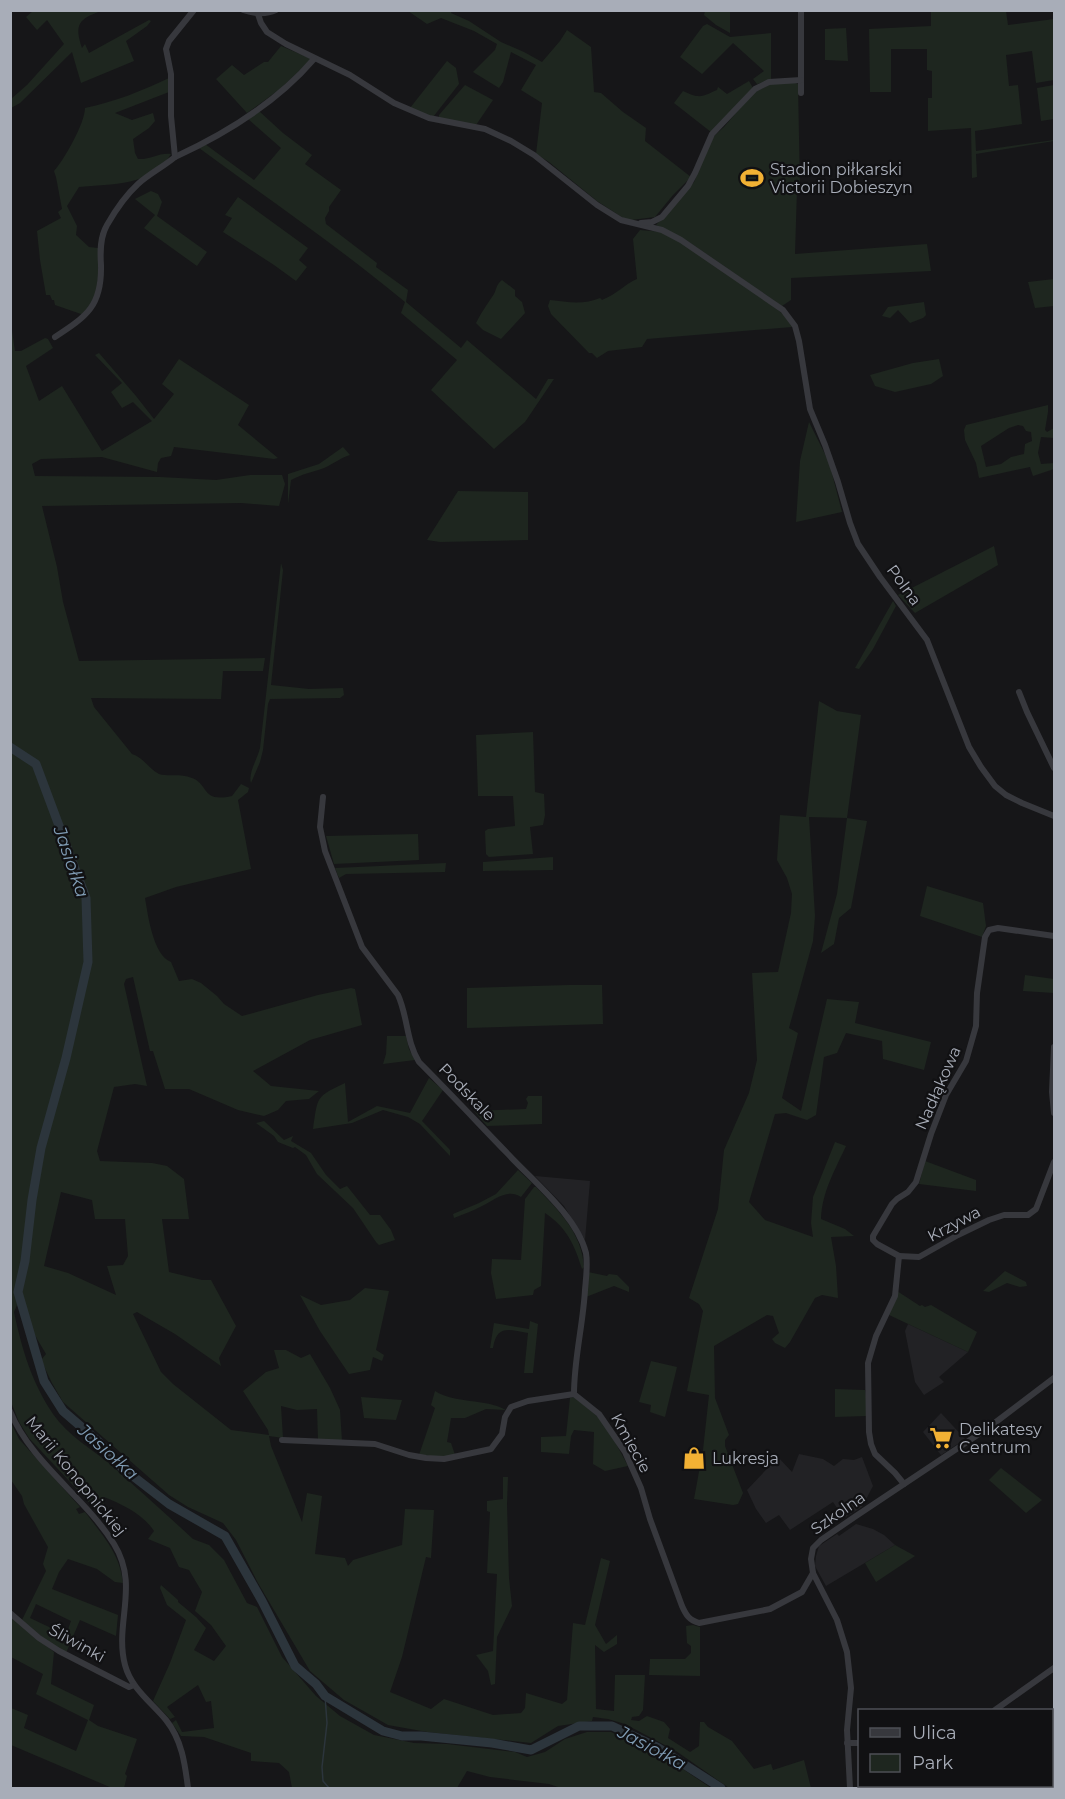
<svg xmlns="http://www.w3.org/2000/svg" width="1065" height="1799" font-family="Montserrat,sans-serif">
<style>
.built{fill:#222225}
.green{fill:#1e261f;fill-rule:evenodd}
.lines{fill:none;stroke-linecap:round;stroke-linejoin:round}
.stream{stroke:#2c353c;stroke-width:1.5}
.river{stroke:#2c353c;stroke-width:9}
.minor{stroke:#37383d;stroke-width:6}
.labels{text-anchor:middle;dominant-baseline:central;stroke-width:4.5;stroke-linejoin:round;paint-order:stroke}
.poi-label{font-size:16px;fill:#a8adb8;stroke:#111113;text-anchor:start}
.street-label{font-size:16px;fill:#a8adb8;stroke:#111113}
.water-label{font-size:18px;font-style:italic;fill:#7f9bb3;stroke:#111113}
</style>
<rect width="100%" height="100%" fill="#161618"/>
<!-- built -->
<g class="built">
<path d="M535,1176L590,1181L585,1240L564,1206Z"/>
<path d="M908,1324L968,1352L939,1377L944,1382L924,1395L915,1382L905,1331Z"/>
<path d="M941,1413L965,1439L941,1455L923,1432Z"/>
<path d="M799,1454L823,1459L834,1466L843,1459L854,1460L862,1457L873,1486L862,1507L844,1518L833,1502L790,1530L779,1515L766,1523L756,1509L747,1490L778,1457L792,1472Z"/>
<path d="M856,1524L873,1529L884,1535L895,1545L826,1586L815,1566L816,1556L819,1546L837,1534L839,1536Z"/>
</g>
<!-- green -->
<g class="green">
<path d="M33,11H101C79,19 74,24 82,48L85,44L89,53L149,20L151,21L147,26L126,41L134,61L81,83L72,52L20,103L11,108V99L27,85L64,44L47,20L37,30L26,17Z"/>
<path d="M408,11H452L451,13L469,21L501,42L524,52L542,62L560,41L567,30L591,47L594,92L601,93L623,112L646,128L645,141L691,177L673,195L655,217L631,220L623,218L597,201L549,162L536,154L542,103L521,90L536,65L511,52L503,82L499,88L473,72L495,50L497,44L474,31L441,18L427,24Z"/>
<path d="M705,11H730V33L716,25L704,15Z"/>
<path d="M931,11H1006L1008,25L1054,19V80L1036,83L1032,51L1006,55L1009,86L1018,85L1022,124L975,131L976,151L1054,140V141L976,154L977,177L972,178L971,128L928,131V98H932V71L927,70V49H891V92H870L869,29L931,26Z"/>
<path d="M707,24L730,37L771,33V80L757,84L753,79L764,71L733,43L702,74L680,57L703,26Z"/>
<path d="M846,28L848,61L825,60V29Z"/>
<path d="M281,46L312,59L280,89L247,113L216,79L232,65L244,75L264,62H268Z"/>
<path d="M447,61L456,68L459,84L433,117L410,108Z"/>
<path d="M169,78V92L115,113L132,120L153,113L155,121L149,128L133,139L135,153L138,159C150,160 160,152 171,154C153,186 111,184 79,187L67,206L77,226L76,235L89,247L98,248L99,266L97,292L85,314H81L55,305L54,300H52L50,295H46L40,260L37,231L61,218L58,212L62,209L56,177L54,171C64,160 85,123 85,108C114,102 142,91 169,78Z"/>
<path d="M749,81L753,88L711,132L674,103L683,91C700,99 701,97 717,90L718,87L727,94Z"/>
<path d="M793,82L798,84L800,188L797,189L795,254L927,244L931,271L791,278V300L782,306L686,240L656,225L694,182L708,146L715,135L724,127L753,93L771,84Z"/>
<path d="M465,85L493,100L476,125L439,118V115Z"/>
<path d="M1054,85V119L1041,121L1037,88Z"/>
<path d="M259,111L283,133L312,155L305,164L341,190L329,207V211L325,218L326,224L377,263L376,267L408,290L406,302L461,348L467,340L536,399L548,379H554L525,422L494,449L431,390L457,360L401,313L405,302C339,247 268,199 199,148L205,144L254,180L281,148L248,119Z"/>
<path d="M151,191L158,194L162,202L157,216L207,252L197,266L144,228L155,215L135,199Z"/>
<path d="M238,197L308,248L299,260L307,267L296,281L274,265L223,232L232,218L225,215Z"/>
<path d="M640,230L663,232L691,248L772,305L784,315L792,327L647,339L642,347L608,351L597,358L592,353H589L551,314L548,306L550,300C567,302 584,305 600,298L602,300C617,294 625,284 637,279L633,239Z"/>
<path d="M1054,279V306L1035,308L1028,282Z"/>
<path d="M502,280L515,290V296L522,302L525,313L501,339L483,330L476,323C481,313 486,306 492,297C497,291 495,285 502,280Z"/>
<path d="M924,302L926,315L923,318L910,323L898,310L890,318L882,316L888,307Z"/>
<path d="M10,317L15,351H21L45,338L48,339L53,348L26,366L39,401L62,386L102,451L152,421L133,402L122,408L111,392L122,383L95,355L99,353L136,396L154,419L174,394L162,384L179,359L249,405L238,425L278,458L274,459L174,447L171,456L161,458L158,463L157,472L102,457L41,459L32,464L35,476L160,477L216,480L250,475H282L285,484L279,506L242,503L42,506L57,567L63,602L79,661L265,658L263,671H223L221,699L91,698L94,707L132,754C144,758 149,769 159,774C168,777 180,773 192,778C209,784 201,803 232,796L241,784L249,788L248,792L238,800L251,869L176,887L145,898C148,915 153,955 171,962L179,981L192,979L201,983L217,996L224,1004L242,1016L318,995L351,988L355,989L362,1025L310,1040L253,1071L271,1086L319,1091L309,1099L286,1101L278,1110L264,1116L238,1110L189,1089H165L153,1051H150L133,977L126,979L124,984L147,1086L135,1084L114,1087L97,1151L100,1161L152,1163L167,1166L184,1179L189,1219H162L169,1272L202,1280H211L236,1326L219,1358L221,1366L175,1334L137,1312L133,1314L161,1372L173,1384L231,1430L269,1435L268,1430L243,1391L266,1372L279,1368L274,1350H286L301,1358L310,1354L330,1388L340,1410L342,1441L318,1440L317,1409L297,1410L281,1406L283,1438L269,1436L271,1446L302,1522L307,1493L322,1496L315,1554L345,1558L348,1566L353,1560L402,1545L405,1509L434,1510L431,1558L426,1557L402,1657L390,1692L431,1709L444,1699L493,1715L521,1713L525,1708L526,1693L562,1704L567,1700L573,1623L585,1625L601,1558L610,1561L595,1625L606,1644L617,1635V1644L604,1652L595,1645L596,1709L614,1711L615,1675H645L643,1710L639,1716L632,1717L631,1720L639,1721L647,1716L664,1722L670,1729L668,1738L690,1752L699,1746L700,1722H704L708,1727L732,1741L754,1769L771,1764L773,1770L804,1760L811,1788H729L676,1751L625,1724L608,1719L593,1717L592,1721L558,1726L531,1743L427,1732L388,1725L344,1700L310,1671L258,1583L236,1540L223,1523L188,1507L169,1495L63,1402L52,1383L41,1360L46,1354L17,1305L14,1312C22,1349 31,1381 53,1414C68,1436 91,1448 111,1465C139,1490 166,1514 193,1539L209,1545L224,1560L247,1603L257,1607L282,1657L316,1696L340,1716L374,1735L414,1743L447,1744L515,1752L527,1757L545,1752L565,1739L587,1732H611L665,1757L711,1788H561L549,1784L490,1777L467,1771L457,1788H290H292L289,1772L279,1763L251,1761V1753L204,1737L181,1736L172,1723L176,1720L182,1732L214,1728L211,1701L206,1702L198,1685L167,1707L175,1717L170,1719L153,1701L170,1663L186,1620L167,1605L160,1588L161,1585L178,1600V1602L196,1617L206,1628L194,1650L214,1661L226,1646L211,1625L195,1611L202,1592L189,1570L179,1567L170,1548L148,1539L154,1531C144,1515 122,1504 104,1497V1505L97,1511L29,1438L19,1422L11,1402ZM61,1192L92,1200L95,1219H125L128,1256L123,1265L107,1266L116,1295L68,1273L44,1266Z"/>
<path d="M939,359L943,376L931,384L895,392L875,386L870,375L913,363Z"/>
<path d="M1048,405V412L1045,430L1047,432L1054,428V438L1041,437L1038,453L1041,464L1054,463V469L1033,476L1030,467L979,478L976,463L965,440L964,430L966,425ZM1018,425L1023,426L1026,431L1031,432L1032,441L1025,444L1024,454L1011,457L1001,464L986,467L981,446L1009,428Z"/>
<path d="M809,422L829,462L842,512L796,522L800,461Z"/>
<path d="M343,447L350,455C340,458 333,464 324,468C313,472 302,474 291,480L288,504V474L319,464Z"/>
<path d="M458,491L528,492V540L440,542L427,540Z"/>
<path d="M994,546L998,565L915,613L898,595Z"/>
<path d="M281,563L283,570L271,685L309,689L343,688L344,695L340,698L270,699L268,704L263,750L260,762L251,783C248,773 257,760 260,748Z"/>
<path d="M893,601L896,606L873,649L859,669L855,668Z"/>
<path d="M819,701L837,711L861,715L847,818L867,821L851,908L839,918L834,944L821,953L837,894L847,818L809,817L815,916L813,941L789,1028L798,1033L782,1098L801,1111L827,999L859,1002L855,1023L931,1042L924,1070L883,1059L882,1041L846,1033L837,1053L824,1057L816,1115L807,1120L786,1113L775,1114L749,1202L765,1220L813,1237L811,1223L813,1197L835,1142L846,1146C835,1170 822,1192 821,1219L845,1229L854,1236L831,1237L836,1266L838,1298L822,1295L815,1298L790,1342L785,1348L775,1343L772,1339L779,1333L773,1316L767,1315L714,1346L715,1398L729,1435L725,1440V1446L743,1493L738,1504L733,1505L694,1499L703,1450L709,1395L687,1391L703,1311L699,1304L689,1298L718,1209L724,1150L749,1093L757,1060L752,973L778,972L791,913L792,894L787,878L777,860L780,815L806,817Z"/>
<path d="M533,732L535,792L544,794L545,815L543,825L530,827L533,854L489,857L486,854L485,831L488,829L515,826L513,796H478L476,735Z"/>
<path d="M418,834L419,860L334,864L326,836Z"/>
<path d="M553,857V870L483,871V862Z"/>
<path d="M446,863L445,872L346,874L339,878L335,868Z"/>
<path d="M927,886L983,903L986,926L982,937L920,916Z"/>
<path d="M1025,975L1054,979V993L1023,991Z"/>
<path d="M569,985H602L603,1024L467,1028V988Z"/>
<path d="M387,1036H406L409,1049L415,1060L383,1064L386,1054Z"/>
<path d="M429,1078L443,1090L422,1121L450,1150V1156L420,1124L408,1117L383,1110L352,1123L313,1129C318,1097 315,1097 345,1083L348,1122L377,1106L410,1113Z"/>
<path d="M528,1096H542V1124L487,1126L474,1111L526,1109L528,1103L526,1099Z"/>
<path d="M264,1121L284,1140L293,1136L291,1141L311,1153L326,1175L340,1189L347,1186L370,1215H380L391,1230L395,1240L379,1245L376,1242L353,1208L317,1174L306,1155L295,1147L293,1148L278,1142L274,1136L256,1123Z"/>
<path d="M925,1161L976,1180V1191L919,1184Z"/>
<path d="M518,1170L532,1183L521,1197C507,1188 495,1200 482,1206C473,1211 463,1214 454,1218L453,1214L479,1203L496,1194Z"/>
<path d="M534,1187H536C559,1211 582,1233 584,1267L582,1269C574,1244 567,1228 545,1213L541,1286L534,1290L533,1295L496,1299L491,1273L492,1259L521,1260L525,1199Z"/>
<path d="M1005,1271L1026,1282L1027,1286L1020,1287L1007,1283L989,1292L983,1291Z"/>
<path d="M588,1272L607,1276L609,1274L617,1275L629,1287V1292L614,1286L586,1297Z"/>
<path d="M365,1288L389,1291L376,1350L384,1355L382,1361L373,1357L370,1370L349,1374L320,1331L300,1295L321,1305L350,1300Z"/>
<path d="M897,1291L920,1306L922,1305L925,1307L931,1305L977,1332L968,1352L889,1315Z"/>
<path d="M530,1321L538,1324L533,1373H524L528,1333C509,1330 497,1324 493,1348H490L494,1323L529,1329Z"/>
<path d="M651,1361L677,1367L665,1417L650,1412L651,1405L639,1402Z"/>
<path d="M835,1389L865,1390L867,1401L866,1416L835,1417Z"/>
<path d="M435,1391C455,1404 485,1398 506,1410L486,1409L465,1418H451L447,1442L451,1443L455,1455L444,1457L419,1455L435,1408L431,1405Z"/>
<path d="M361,1397L402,1400L396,1420L364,1418Z"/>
<path d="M574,1397L598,1417L614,1440L628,1466L605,1471L593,1464L594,1432L574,1430L571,1436L569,1454L541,1452V1437L566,1436L570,1398Z"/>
<path d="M10,1421L19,1439L80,1507L76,1509L79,1514L85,1512C102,1535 120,1553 123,1583L115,1582L97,1569L68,1559L59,1572L52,1589L118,1615L116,1636L80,1620L66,1653L47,1641L22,1620L46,1571L43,1564L48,1547L24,1504L22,1496L11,1480ZM36,1604L71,1621L66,1635L30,1618Z"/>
<path d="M1001,1468L1042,1500L1026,1513L989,1480Z"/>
<path d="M503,1477H508L507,1504L509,1578L512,1606L497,1637L495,1684L491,1685L488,1671L476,1655L493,1651L497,1574L487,1573L490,1512L487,1511V1501L503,1499Z"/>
<path d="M895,1545L915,1556L876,1582L865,1563Z"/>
<path d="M11,1617L54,1652L51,1684L94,1705L89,1720L98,1726L137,1739L125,1774L127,1776L124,1788H112L11,1745V1708L28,1715L24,1728L76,1751L88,1720L36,1694L43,1674L11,1657Z"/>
<path d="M693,1625L700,1627V1676L649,1675L650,1659H685L691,1653V1646L687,1643L686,1626Z"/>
</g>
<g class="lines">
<!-- stream -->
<path class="stream" d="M325,1696L327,1723L322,1767L323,1781L329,1788"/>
<!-- river -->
<path class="river" d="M10,747L36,764L86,898L88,962L66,1058L41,1148L32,1200L25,1261L18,1292L44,1381L63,1411L101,1444L116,1463L169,1504L225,1536L262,1601L295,1666L316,1684L325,1696L383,1731L402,1736H421L492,1743L531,1750L579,1726H612L657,1747L721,1788"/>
<!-- minor -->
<g class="minor">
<path d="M243,10C255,14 265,15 276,10"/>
<path d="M258,14L261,23L267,32L286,44L350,75L394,103L429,118L485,129L511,141L534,155L597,205L621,220L662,230L681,240L783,310L795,326L799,341L810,409L825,445L838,482L850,523L858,544L880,577L927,640L969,747L981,767L995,786L1006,795L1022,803L1054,816"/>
<path d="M801,93V10"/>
<path d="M175,157C225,134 278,101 314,59"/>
<path d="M641,223L652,222L662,217L688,186L695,173L712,134L755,89L769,82L801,80"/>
<path d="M55,337C87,316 102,306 101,265C100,251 100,237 107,225C115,211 126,195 138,184C149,174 163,167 175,157L171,116V74L166,49L169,41L194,10"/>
<path d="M1019,692L1027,712L1054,768"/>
<path d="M323,797L320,827L325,851L352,921L362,947L398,995C408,1017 406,1041 419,1062C449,1092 478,1123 508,1154C533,1181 577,1216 586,1253C588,1265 586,1278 585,1290C583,1325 574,1359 574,1394"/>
<path d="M1054,1047L1052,1092L1054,1113"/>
<path d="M899,1256L877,1244L873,1240V1236L892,1204L897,1199L908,1192L916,1182L931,1134L946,1095L966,1061L976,1026L977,993L985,937L989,930L998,928L1054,936"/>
<path d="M10,1411C31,1463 85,1497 114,1544C140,1586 114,1623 125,1665C131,1688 151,1702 166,1720C182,1740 185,1764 188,1788"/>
<path d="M282,1440L375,1444L409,1455L426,1458L444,1459L491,1449L502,1434L505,1417L511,1407L528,1401L574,1394L599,1414L625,1452L641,1488L650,1519L682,1606C686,1615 689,1620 699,1623L770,1609L802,1592L813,1573"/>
<path d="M904,1484L895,1473L875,1454L871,1444L869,1432L868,1363L876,1336L895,1296L899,1256L919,1257L958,1235L989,1220L1004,1215H1028L1036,1209L1054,1162"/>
<path d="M10,1613L39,1638L59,1651L129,1687L134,1685"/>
<path d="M995,1710L1054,1668"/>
<path d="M847,1743H860"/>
<path d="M1052,1759L1054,1757"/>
<path d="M850,1788L847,1730L851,1688L847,1652L837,1620L813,1573L811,1559L813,1548L821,1540L856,1516L988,1428L1054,1378"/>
<path d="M1010,1788L1014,1786"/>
</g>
</g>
<!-- icons -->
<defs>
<g id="stadium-bare" transform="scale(1.8)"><path d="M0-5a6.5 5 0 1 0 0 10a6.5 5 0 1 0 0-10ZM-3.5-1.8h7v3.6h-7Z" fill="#f2b134" stroke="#111113" stroke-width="2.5" paint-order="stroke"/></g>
<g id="supermarket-bare" transform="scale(1.8)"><path d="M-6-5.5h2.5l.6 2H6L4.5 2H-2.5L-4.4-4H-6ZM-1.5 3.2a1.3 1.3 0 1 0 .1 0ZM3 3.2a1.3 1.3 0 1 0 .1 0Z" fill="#f2b134" stroke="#111113" stroke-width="2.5" paint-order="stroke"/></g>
<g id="shop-bare" transform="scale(1.8)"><path d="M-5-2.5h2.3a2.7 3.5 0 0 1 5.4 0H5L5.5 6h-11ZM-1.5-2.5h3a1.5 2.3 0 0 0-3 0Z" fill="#f2b134" stroke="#111113" stroke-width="2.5" paint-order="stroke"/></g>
</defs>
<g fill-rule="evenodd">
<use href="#stadium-bare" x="752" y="178"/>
<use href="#supermarket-bare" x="941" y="1438"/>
<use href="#shop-bare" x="694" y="1458"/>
</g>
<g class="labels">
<!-- poi labels -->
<g class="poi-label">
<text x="770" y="169">Stadion piłkarski<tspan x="770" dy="18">Victorii Dobieszyn</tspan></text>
<text x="959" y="1429">Delikatesy<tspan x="959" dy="18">Centrum</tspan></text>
<text x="712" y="1458">Lukresja</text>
</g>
<!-- street labels -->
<g class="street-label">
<text transform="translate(904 585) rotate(54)">Polna</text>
<text transform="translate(938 1088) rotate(-66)">Nadłąkowa</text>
<text transform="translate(467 1092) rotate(46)">Podskale</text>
<text transform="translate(954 1224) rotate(-28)">Krzywa</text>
<text transform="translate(631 1443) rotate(61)">Kmiecie</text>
<text transform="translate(76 1476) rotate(51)">Marii Konopnickiej</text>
<text transform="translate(838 1513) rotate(-35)">Szkolna</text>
<text transform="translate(77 1643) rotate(29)">Śliwinki</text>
</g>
<!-- water labels -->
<g class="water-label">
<text transform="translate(71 862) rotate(71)">Jasiołka</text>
<text transform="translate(108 1452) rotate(42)">Jasiołka</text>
<text transform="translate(652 1748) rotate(28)">Jasiołka</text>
</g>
</g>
<!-- border -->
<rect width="1065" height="1799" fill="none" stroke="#a8adb8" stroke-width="24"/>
<!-- legend -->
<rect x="858" y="1709" width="195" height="78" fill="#111113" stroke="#4d4f55" stroke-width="1.5"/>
<rect x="870" y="1728" width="30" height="9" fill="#37383d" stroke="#4d4f55" stroke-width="1.5"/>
<text x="912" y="1739" font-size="18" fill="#a8adb8">Ulica</text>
<rect x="870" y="1754" width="30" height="18" fill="#1e261f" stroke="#4d4f55" stroke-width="1.5"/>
<text x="912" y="1769" font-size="18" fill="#a8adb8">Park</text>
</svg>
